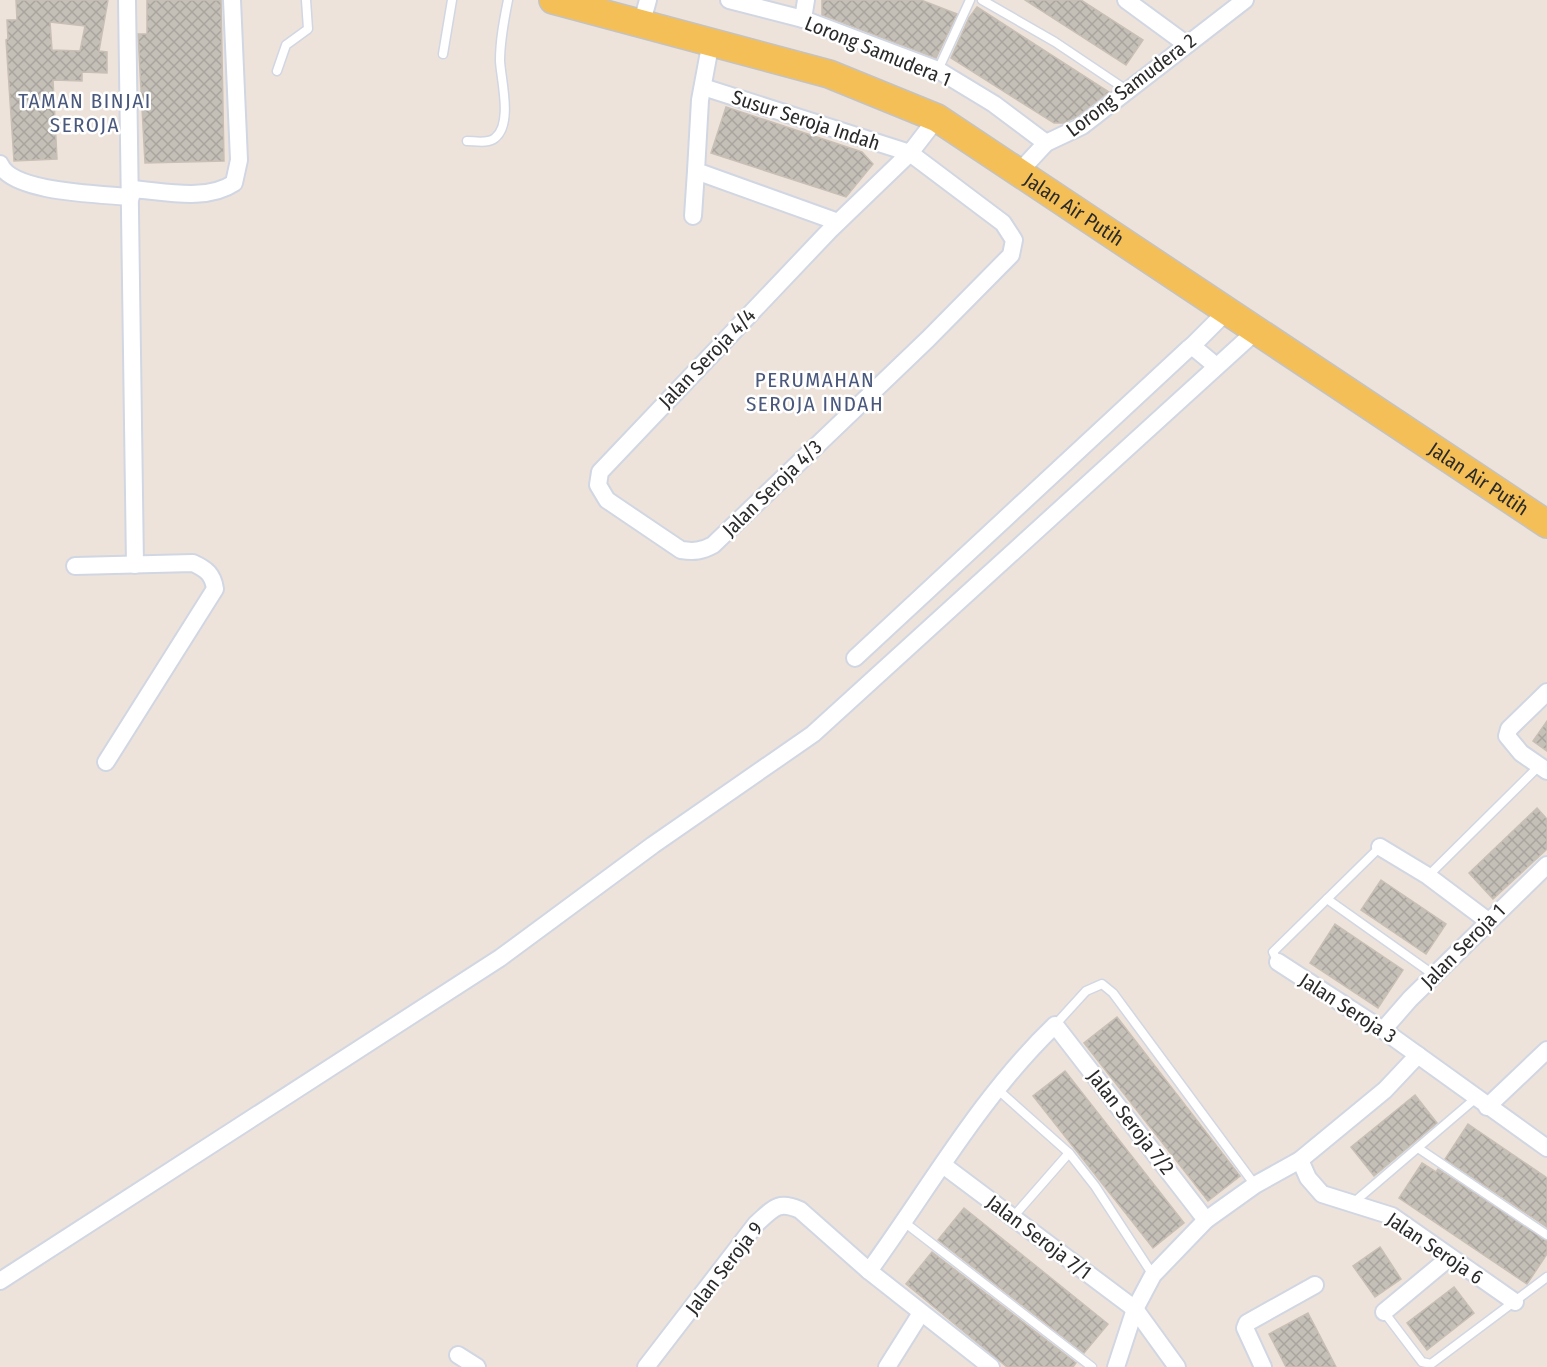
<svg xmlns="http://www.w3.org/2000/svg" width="1547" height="1367" font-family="'Fira Sans Condensed',sans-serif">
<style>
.building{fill:url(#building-cross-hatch);stroke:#c8bfb5;stroke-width:1.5;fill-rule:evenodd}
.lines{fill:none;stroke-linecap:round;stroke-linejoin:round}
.lane-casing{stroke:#d1d6e3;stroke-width:11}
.street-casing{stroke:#d1d6e3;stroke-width:20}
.primary-casing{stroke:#c3c3c3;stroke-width:30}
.lane{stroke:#fff;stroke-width:8}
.street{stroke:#fff;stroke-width:16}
.primary{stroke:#f5bf58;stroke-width:27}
.labels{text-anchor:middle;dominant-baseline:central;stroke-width:5;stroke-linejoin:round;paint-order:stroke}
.street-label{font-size:20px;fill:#2a2a2a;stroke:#fff}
.neighbourhood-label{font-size:21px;letter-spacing:1.5px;fill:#49587c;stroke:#fff}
</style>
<defs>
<pattern id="building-cross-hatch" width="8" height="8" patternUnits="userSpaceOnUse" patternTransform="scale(1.5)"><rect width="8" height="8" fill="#c4bfb7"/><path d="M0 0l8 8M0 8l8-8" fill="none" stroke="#a9a49e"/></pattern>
</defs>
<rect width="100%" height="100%" fill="#ede3db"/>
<!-- building -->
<g class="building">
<path d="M16,0H108L99,51L107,52V73L82,72V81L53,80L57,159L14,161L6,40L8,39L7,20H17ZM50,22L85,26L80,51L52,50Z"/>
<path d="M147,0H221L224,161L145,163L138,34H147Z"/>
<path d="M822,0H921L957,14L936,58L822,15Z"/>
<path d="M1025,0H1081L1143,40L1126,65Z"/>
<path d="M977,7L1109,92L1076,117L1064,123H1054L951,58L969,18Z"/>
<path d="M726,107L862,152L873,164L846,197L711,153Z"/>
<path d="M1547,721V751L1533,741Z"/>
<path d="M1537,808L1547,819V849L1493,899L1469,873Z"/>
<path d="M1381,880L1446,924L1426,954L1361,910Z"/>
<path d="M1335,924L1403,970L1378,1008L1310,963Z"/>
<path d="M1117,1017L1240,1176L1208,1201L1084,1043Z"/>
<path d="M1065,1071L1184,1223L1153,1248L1033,1096Z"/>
<path d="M1415,1095L1437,1123L1374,1176L1351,1147Z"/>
<path d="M1468,1124L1547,1178V1227L1445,1159Z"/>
<path d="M1422,1163L1436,1172L1438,1169L1547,1241V1254L1527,1284L1399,1198Z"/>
<path d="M964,1208L1108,1324L1084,1353L938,1240Z"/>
<path d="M1380,1247L1401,1279L1375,1297L1353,1266Z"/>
<path d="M932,1252L1076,1363L1073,1367H1007L906,1284Z"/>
<path d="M1454,1287L1474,1313L1427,1350L1407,1323Z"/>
<path d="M1308,1313L1336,1367H1286L1269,1334Z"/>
</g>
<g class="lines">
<!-- lane casing -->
<g class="lane-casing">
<g id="lane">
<path d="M982,0L1055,42L1128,91"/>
<path d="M443,54L452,0"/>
<path d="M938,70L970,0"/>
<path d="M277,71L286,45L308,29L306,0"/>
<path d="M467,141C475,141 488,144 495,138C513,124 501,80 500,61C500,40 504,20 508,0"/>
<path d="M1428,876L1539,766"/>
<path d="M1327,899L1434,975"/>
<path d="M1278,962L1273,952L1380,847"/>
<path d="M1055,1025L1086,991L1102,984L1113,993L1255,1185"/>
<path d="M996,1088L1069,1153L1095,1186L1153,1275"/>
<path d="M1418,1148L1547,1235"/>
<path d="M1353,1203L1476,1098"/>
<path d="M1013,1217L1069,1153"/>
<path d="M904,1222L1092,1367"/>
<path d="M1384,1312L1422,1362L1431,1364L1547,1277"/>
</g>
</g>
<!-- street casing -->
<g class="street-casing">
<g id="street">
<path d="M127,0L135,565"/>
<path d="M729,0L803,19L938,70L994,104L1046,143"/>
<path d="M1126,0L1186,44"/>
<path d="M803,19L806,0"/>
<path d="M642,22L648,0"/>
<path d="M711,41L700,100L696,171L838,222"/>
<path d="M703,87L910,153L1003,223L1014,240L1011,255L928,339L713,545C702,551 694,552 681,550L607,500L598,485L600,472L830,230L910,153L937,118"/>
<path d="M0,164C12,193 101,194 131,197"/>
<path d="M1020,171L1046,143L1082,126L1245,0"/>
<path d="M131,189C163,191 206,202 234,183L239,160L232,0"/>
<path d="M693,216L696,171"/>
<path d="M1192,346L1227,311"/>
<path d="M75,566L193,563C206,569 213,574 215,589L106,762"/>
<path d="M855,658L1188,349L1192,346L1215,365"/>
<path d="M1547,692L1509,729L1507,736L1521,753L1547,771"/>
<path d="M1380,847L1428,876L1488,921"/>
<path d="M1278,962L1383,1030L1547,1148"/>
<path d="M1383,1030L1410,999L1547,865"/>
<path d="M1487,1107L1547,1050"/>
<path d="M1300,1160L1308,1178L1322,1194L1392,1216L1515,1302"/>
<path d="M943,1165L1135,1309L1177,1367"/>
<path d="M869,1271C930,1187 980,1097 1055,1025L1206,1220"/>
<path d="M0,1281L500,958L653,845L813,734L1256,331"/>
<path d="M1384,1312L1449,1258"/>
<path d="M458,1355L477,1367"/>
<path d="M646,1367L756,1224C773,1209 777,1200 800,1210L869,1271L991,1367"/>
<path d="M887,1367L921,1313"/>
<path d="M1116,1367L1135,1309L1153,1275L1206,1220L1255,1185L1300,1160L1385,1090L1418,1055"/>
<path d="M1263,1367L1245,1328L1247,1323L1315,1285"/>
</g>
</g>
<!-- primary casing -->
<g class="primary-casing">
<g id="primary">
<path id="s1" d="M553,0L829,74L937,118L1547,524"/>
</g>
</g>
<!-- lane -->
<use href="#lane" class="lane"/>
<!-- street -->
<use href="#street" class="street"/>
<!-- primary -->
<use href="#primary" class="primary"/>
</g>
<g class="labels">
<!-- street labels -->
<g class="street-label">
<text transform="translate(878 51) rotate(22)">Lorong Samudera 1</text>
<text transform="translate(1131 85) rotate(-37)">Lorong Samudera 2</text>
<text transform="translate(806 120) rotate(18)">Susur Seroja Indah</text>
<text stroke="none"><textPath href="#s1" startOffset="567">Jalan Air Putih</textPath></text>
<text transform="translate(707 358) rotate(-46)">Jalan Seroja 4/4</text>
<text stroke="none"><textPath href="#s1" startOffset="1053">Jalan Air Putih</textPath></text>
<text transform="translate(772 488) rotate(-44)">Jalan Seroja 4/3</text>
<text transform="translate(1463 946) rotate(-45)">Jalan Seroja 1</text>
<text transform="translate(1348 1008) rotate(33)">Jalan Seroja 3</text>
<text transform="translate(1131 1122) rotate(52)">Jalan Seroja 7/2</text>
<text transform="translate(1039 1237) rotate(37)">Jalan Seroja 7/1</text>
<text transform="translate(1435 1248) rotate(34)">Jalan Seroja 6</text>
<text transform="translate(724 1268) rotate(-52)">Jalan Seroja 9</text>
</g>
<!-- neighbourhood labels -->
<g class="neighbourhood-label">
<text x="85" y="101">TAMAN BINJAI<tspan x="85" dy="24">SEROJA</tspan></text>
<text x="815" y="380">PERUMAHAN<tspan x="815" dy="24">SEROJA INDAH</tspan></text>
</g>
</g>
</svg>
